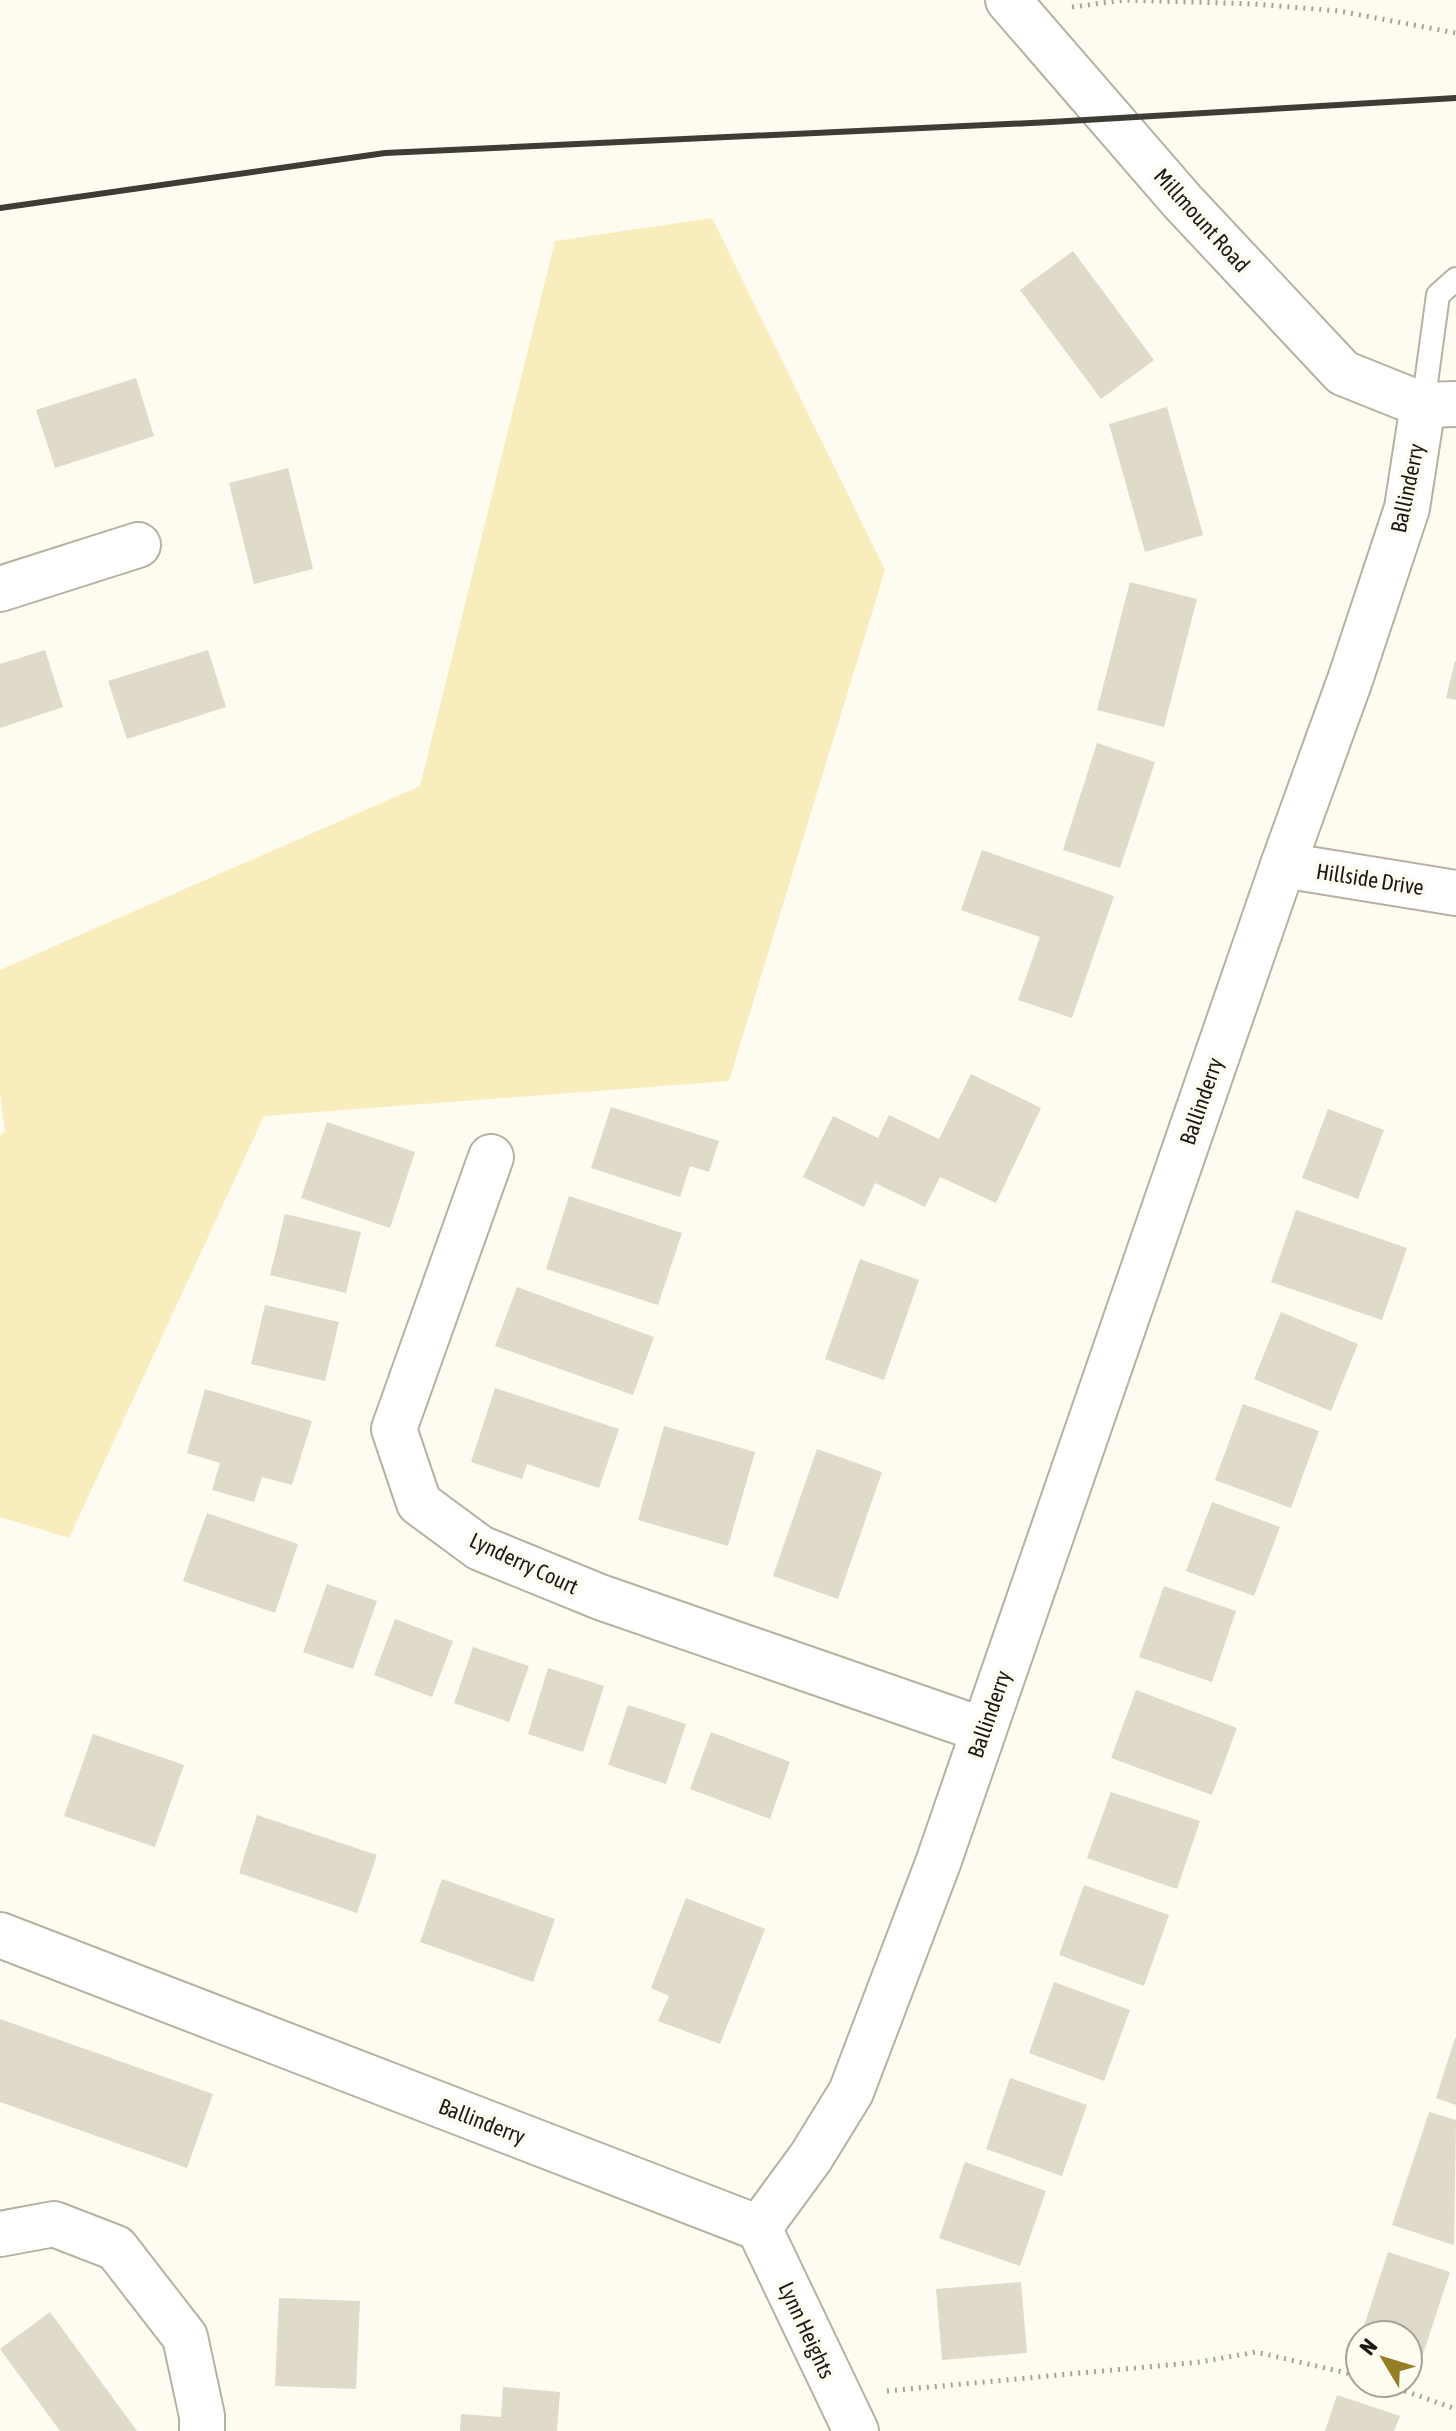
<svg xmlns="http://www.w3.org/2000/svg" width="1456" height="2431" font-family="'Asap Condensed',sans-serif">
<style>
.green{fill:#f9edbe}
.building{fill:#dfdac9}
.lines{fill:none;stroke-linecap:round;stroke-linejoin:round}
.lane-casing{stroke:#b6b1a1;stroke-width:26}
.street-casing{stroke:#b6b1a1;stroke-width:48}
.secondary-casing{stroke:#b6b1a1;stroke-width:48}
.path{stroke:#a5a49b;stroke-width:5;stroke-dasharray:2 6;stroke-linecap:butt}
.lane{stroke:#fff;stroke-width:22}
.street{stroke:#fff;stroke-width:44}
.secondary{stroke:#fff;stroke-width:44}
.rail{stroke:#3d3c35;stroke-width:6}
.labels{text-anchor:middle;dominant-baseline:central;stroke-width:8;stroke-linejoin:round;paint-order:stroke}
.street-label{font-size:22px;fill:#1a1913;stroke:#fefcf1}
</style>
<rect width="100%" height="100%" fill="#fefcf1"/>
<!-- green -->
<path class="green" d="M712,218L885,570L729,1081L264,1116L69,1538L0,1517V1137L5,1131L0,1093V970L420,786L555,241Z"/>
<!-- building -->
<g class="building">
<path d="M1073,251L1154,360L1101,399L1020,290Z"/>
<path d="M136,378L154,436L55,468L36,410Z"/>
<path d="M1167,407L1203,535L1145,552L1109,424Z"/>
<path d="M288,468L313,569L254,584L229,483Z"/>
<path d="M1130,582L1197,599L1164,727L1097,710Z"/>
<path d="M45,650L63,707L0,728V664Z"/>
<path d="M208,650L226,707L127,739L108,681Z"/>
<path d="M1455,661H1456V700L1446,698Z"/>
<path d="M1097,743L1155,762L1120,868L1063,850Z"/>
<path d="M982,850L1114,896L1072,1018L1018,1000L1040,937L961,910Z"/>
<path d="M971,1074L1041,1108L996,1203L940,1177L925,1207L875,1183L864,1207L803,1177L833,1116L878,1138L889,1115L939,1139Z"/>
<path d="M611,1107L719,1141L709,1172L690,1166L680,1197L591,1168Z"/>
<path d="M1328,1109L1384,1130L1358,1199L1302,1178Z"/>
<path d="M327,1122L415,1152L390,1228L301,1198Z"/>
<path d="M569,1196L682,1233L658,1305L546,1269Z"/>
<path d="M1296,1210L1407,1248L1382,1320L1271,1282Z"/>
<path d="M285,1214L361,1232L346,1293L270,1275Z"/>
<path d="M860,1259L919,1280L884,1380L825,1359Z"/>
<path d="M517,1287L654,1337L633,1395L495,1346Z"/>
<path d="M265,1305L339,1322L325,1381L251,1364Z"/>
<path d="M1281,1312L1358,1344L1331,1411L1254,1379Z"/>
<path d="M495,1388L619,1429L599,1488L527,1464L522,1479L471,1462Z"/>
<path d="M205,1389L312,1421L292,1485L262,1477L254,1502L212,1490L220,1463L187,1453Z"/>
<path d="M1243,1404L1319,1431L1291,1508L1215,1480Z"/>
<path d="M664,1426L755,1452L728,1546L638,1520Z"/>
<path d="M817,1449L882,1472L838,1599L773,1576Z"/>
<path d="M1212,1502L1280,1527L1254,1596L1186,1571Z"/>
<path d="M207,1513L298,1544L275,1613L183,1581Z"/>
<path d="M327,1584L377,1601L353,1669L303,1652Z"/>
<path d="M1164,1586L1236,1611L1212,1682L1139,1657Z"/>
<path d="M395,1619L453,1641L432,1697L374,1675Z"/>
<path d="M473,1647L529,1666L509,1722L454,1703Z"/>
<path d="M548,1668L604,1686L583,1752L528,1734Z"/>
<path d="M1136,1690L1237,1728L1212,1795L1111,1758Z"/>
<path d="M628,1705L686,1724L666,1784L608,1765Z"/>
<path d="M711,1732L790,1762L770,1819L690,1789Z"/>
<path d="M93,1734L184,1765L155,1847L64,1816Z"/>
<path d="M1111,1792L1200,1821L1177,1889L1087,1858Z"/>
<path d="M257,1815L377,1855L357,1913L239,1873Z"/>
<path d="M442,1879L555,1919L533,1982L420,1942Z"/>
<path d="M1084,1885L1169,1915L1144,1986L1059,1955Z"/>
<path d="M686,1898L765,1929L720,2044L658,2021L669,1996L651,1988Z"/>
<path d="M1054,1982L1130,2010L1104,2081L1029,2053Z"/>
<path d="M0,2019L213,2094L187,2168L0,2102Z"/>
<path d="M1455,2038H1456V2105L1436,2098Z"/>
<path d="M1010,2078L1087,2105L1062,2176L986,2149Z"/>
<path d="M1429,2112L1456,2120L1454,2245L1392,2225Z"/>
<path d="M965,2162L1046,2191L1020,2266L939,2238Z"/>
<path d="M1388,2252L1450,2272L1413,2385L1408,2384V2335H1361Z"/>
<path d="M1021,2282L1027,2353L942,2360L936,2289Z"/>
<path d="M279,2298L360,2301L356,2389L275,2386Z"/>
<path d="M50,2312L137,2431H60L0,2349Z"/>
<path d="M1359,2340H1360V2368L1351,2365Z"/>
<path d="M503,2387L560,2392L557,2431H460L461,2414L501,2417Z"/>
<path d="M1337,2395L1400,2416L1394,2431H1325Z"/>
</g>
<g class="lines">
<!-- lane casing -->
<g class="lane-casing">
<path id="lane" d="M1423,405L1438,295L1456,279"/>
</g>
<!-- street casing -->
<g class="street-casing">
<g id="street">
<path d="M0,589L138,545"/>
<path d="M1283,865L1456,893"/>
<path d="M491,1157L394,1429L419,1503L480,1548L600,1597L983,1730"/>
<path d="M0,1935L759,2228"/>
<path d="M0,2234L54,2224L116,2248L185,2337L202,2416V2431"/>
</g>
</g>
<!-- secondary casing -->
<g class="secondary-casing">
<g id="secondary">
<path d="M1008,0L1182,201L1343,373L1423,405L1456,404"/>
<path d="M856,2431L759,2228L811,2157L851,2092L938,1863L1283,865L1350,680L1407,508L1423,405"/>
</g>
</g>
<!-- path -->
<g class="path">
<path d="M1072,7L1125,0L1254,4L1339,11L1456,33"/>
<path d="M1382,2383L1456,2409"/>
<path d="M887,2391L1200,2362L1256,2352L1360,2376"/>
</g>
<!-- lane -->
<use href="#lane" class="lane"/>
<!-- street -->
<use href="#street" class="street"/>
<!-- secondary -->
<use href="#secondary" class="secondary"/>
<!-- rail -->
<path class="rail" d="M0,208L385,153L1051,122L1456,98"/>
</g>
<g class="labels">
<!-- street labels -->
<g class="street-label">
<text transform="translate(1202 220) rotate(48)">Millmount Road</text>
<text transform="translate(1407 488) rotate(-78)">Ballinderry</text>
<text transform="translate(1370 879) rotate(9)">Hillside Drive</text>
<text transform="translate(1201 1101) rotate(-71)">Ballinderry</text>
<text transform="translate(524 1563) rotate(25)">Lynderry Court</text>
<text transform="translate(989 1714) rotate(-71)">Ballinderry</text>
<text transform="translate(482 2121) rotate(21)">Ballinderry</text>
<text transform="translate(807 2330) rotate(65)">Lynn Heights</text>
</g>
</g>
<!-- north arrow -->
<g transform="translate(1384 2359) rotate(308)"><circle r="38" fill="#fefcf1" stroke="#a3a198" stroke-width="2"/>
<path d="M0-6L14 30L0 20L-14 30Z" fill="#947e25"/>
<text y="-12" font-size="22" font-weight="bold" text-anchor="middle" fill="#1a1913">N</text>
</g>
</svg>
